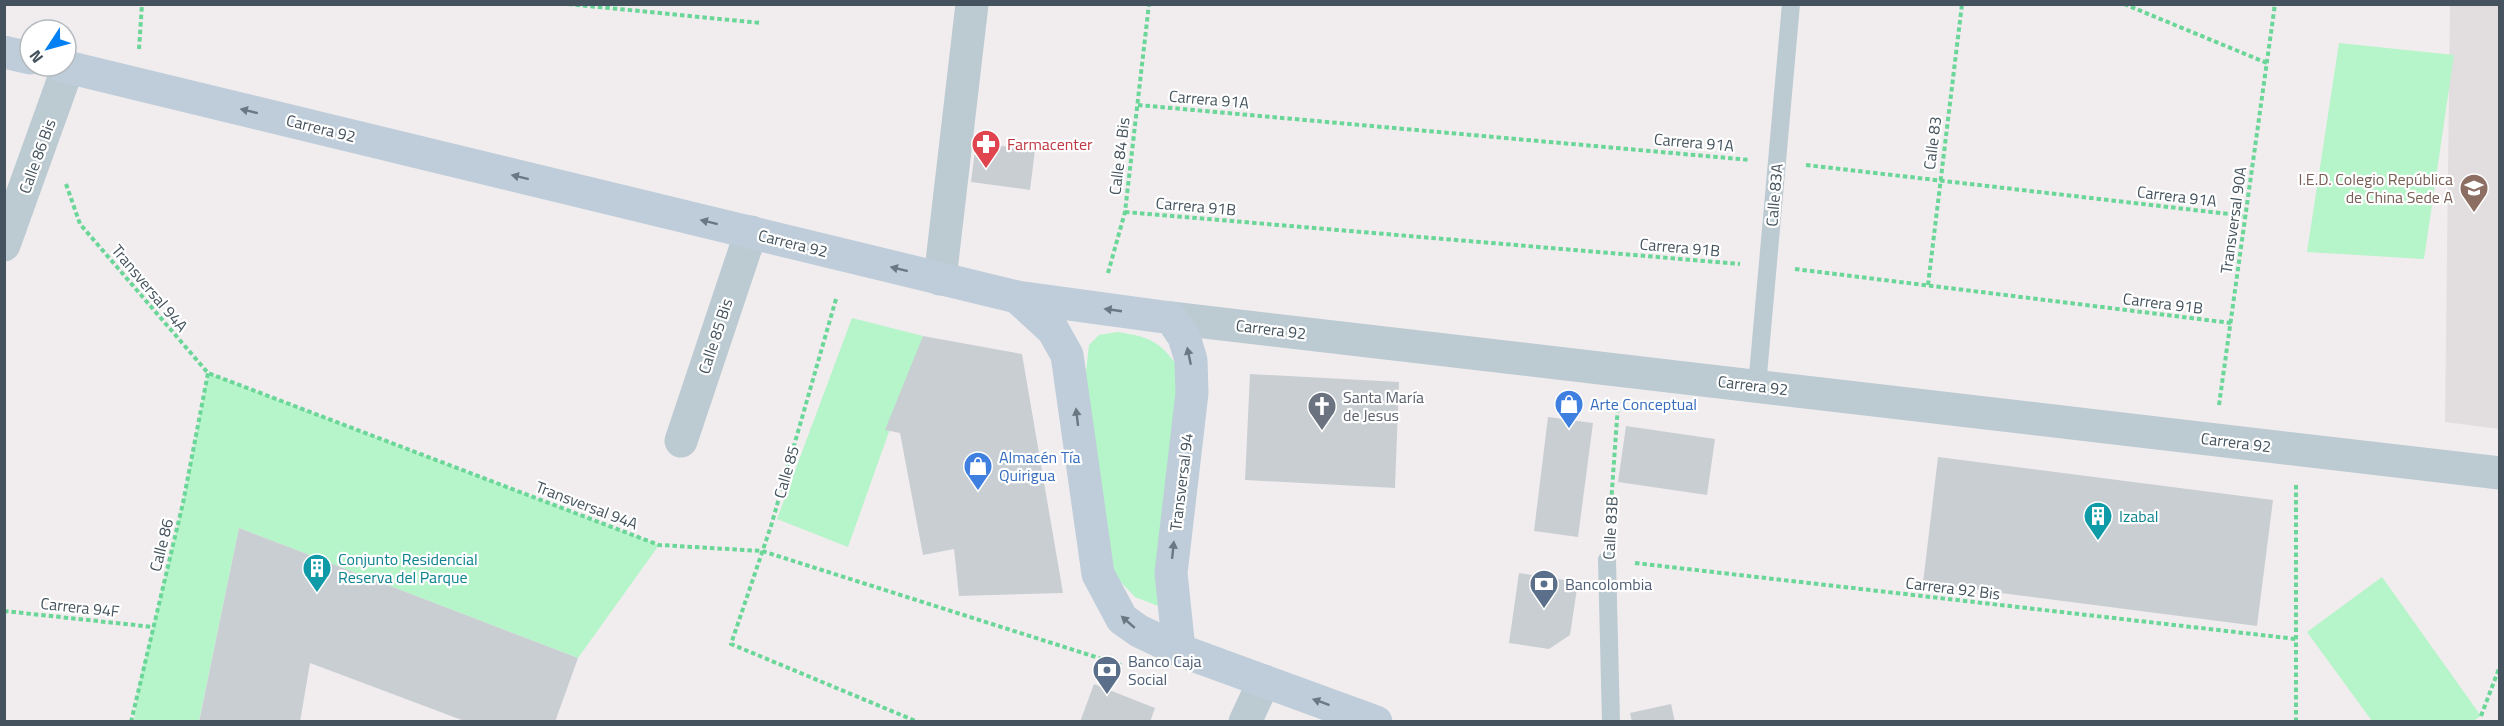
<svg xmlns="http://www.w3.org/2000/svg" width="2504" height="726" font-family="'Titillium Web',sans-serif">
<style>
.education{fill:#e2dee0}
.green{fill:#b6f4c9}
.building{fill:#c9ced3}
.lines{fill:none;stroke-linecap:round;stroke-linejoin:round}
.path{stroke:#6ad698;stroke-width:4;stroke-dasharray:4.5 3;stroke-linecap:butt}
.service{stroke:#bccad2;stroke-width:18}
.minor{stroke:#bccad2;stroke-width:33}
.secondary{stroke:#becdd9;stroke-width:33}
.oneway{fill:#697882}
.labels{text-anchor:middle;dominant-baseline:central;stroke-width:4.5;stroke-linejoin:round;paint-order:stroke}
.street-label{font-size:16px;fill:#44535d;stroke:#fff}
.health-label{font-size:16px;fill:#be3a42;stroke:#fff;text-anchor:start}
.education-label{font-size:16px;fill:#785e54;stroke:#fff;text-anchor:end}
.worship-label{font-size:16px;fill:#5b616d;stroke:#fff;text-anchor:start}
.shop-label{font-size:16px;fill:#366cbe;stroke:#fff;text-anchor:start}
.culture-label{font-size:16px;fill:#0d838f;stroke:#fff;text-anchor:start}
.service-label{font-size:16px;fill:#4e5e75;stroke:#fff;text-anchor:start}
</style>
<rect width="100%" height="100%" fill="#f1edee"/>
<!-- education -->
<path class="education" d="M2450,5H2499V429L2445,422Z"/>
<!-- green -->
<g class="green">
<path d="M2339,43L2454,55L2424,259L2307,252Z"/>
<path d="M852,318L923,336L848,547L777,519Z"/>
<path d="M1117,332C1153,337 1162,343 1182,373L1158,606L1135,597L1118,579L1106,549L1086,372L1089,345L1099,335Z"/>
<path d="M208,373L659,545L578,658L239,528L199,721L134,722L138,688L183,503Z"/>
<path d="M2382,577L2481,716L2473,721H2372L2307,632Z"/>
</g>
<!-- building -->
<g class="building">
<path d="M976,143L1035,150L1030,190L971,182Z"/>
<path d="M923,336L1022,354L1063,593L959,596L954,549L923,555L900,433L885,430Z"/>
<path d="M1250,374L1399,382L1395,488L1245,480Z"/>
<path d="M1548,417L1593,423L1578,537L1534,531Z"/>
<path d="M1626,426L1715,439L1707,495L1618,482Z"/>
<path d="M1938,457L2273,500L2257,626L1923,583Z"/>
<path d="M239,528L578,658L555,722H467L310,663L300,722H199Z"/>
<path d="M1519,573L1578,582L1570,635L1549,649L1509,643Z"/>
<path d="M1094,684L1155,708L1150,722H1080Z"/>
<path d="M1671,704L1675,722H1632L1630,713Z"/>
</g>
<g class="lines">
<!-- path -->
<g class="path">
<path d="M568,4L761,23"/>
<path d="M2124,4L2267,63"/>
<path d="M139,49L142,4"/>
<path d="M1138,105L1750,160"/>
<path d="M1806,165L2246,216"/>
<path d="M66,184L80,224L208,373L659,545L762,551L1121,665"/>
<path d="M1125,212L1740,264"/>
<path d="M1795,269L2231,323"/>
<path d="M1108,273L1125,212L1149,4"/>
<path d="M1928,285L1962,4"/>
<path d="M836,299L771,526L731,644L918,722"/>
<path d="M2219,405L2275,4"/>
<path d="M1609,532L1618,405"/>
<path d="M1635,563L2296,639"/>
<path d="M4,611L153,627"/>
<path d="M2481,716L2500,666"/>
<path d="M131,722L183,503L208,373"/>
<path d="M2296,722V485"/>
</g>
<!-- service -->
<g class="service">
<path d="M1757,386L1791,4"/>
<path d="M1607,560L1611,722"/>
</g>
<!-- minor -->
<g class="minor">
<path d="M4,245L68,67"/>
<path d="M940,279L972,4"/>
<path d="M1171,318L2500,473"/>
<path d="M681,441L751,232"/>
<path d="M1245,722L1264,681"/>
</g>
<!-- secondary -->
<g class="secondary">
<path d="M4,52L30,58"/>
<path d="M63,66L1017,297L1171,318L1184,337L1191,360L1192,393L1171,573L1179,650"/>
<path d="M1017,297L1053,330L1067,355L1098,574L1122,619L1139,631L1179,650L1376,722"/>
</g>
</g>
<!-- one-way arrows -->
<defs><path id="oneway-solid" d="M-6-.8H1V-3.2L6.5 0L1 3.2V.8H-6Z" transform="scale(1.5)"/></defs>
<g class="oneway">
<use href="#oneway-solid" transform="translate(249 111) rotate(-166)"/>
<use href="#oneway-solid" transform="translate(520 177) rotate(-166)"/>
<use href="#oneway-solid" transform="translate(709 222) rotate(-166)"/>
<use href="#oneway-solid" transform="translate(899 269) rotate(-166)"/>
<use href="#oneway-solid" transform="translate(1113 310) rotate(-172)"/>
<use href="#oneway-solid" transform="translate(1189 356) rotate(-102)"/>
<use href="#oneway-solid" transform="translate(1077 417) rotate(-97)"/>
<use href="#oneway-solid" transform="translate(1173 550) rotate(-84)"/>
<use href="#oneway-solid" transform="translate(1128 622) rotate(-139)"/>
<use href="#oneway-solid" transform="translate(1321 702) rotate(-160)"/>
</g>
<!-- icons -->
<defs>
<g id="pharmacy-pin" transform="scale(1.5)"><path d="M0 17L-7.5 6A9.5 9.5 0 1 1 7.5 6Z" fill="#e0444e" stroke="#fff"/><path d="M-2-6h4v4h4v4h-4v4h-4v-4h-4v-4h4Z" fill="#fff"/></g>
<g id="school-pin" transform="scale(1.5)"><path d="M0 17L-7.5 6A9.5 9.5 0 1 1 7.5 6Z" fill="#8d6e63" stroke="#fff"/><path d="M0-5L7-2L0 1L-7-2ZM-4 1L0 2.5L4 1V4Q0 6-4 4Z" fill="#fff"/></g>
<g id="shop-pin" transform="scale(1.5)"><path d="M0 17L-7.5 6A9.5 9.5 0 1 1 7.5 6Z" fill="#3f7fe0" stroke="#fff"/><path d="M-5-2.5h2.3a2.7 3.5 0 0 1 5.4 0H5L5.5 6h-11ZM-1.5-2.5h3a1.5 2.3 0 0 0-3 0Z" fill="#fff"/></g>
<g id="church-pin" transform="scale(1.5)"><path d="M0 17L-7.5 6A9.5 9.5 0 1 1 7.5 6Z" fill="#6b7280" stroke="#fff"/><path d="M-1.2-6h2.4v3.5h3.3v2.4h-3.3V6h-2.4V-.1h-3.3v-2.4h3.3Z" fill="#fff"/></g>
<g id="building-pin" transform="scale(1.5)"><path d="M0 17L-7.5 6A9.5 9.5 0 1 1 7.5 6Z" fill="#0f9aa8" stroke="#fff"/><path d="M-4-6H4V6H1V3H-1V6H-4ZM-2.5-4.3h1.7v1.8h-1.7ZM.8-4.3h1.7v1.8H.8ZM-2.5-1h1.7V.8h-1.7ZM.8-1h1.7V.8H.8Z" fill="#fff"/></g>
<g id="bank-pin" transform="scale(1.5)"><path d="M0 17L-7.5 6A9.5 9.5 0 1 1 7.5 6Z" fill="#5c6f8a" stroke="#fff"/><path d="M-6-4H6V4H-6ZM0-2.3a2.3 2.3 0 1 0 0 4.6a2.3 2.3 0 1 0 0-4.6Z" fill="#fff"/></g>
</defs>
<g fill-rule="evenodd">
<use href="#pharmacy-pin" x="986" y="144"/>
<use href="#school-pin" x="2474" y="188"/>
<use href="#shop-pin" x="1569" y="404"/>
<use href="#church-pin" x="1322" y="406"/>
<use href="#shop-pin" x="978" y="466"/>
<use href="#building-pin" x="2098" y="516"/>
<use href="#building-pin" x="317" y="568"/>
<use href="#bank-pin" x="1544" y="584"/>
<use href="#bank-pin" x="1107" y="670"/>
</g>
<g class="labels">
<!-- street labels -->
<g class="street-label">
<text transform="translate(1209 99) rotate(5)">Carrera 91A</text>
<text transform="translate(321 128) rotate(14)">Carrera 92</text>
<text transform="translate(1694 142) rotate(5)">Carrera 91A</text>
<text transform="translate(1932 143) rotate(-83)">Calle 83</text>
<text transform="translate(37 156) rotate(-70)">Calle 86 Bis</text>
<text transform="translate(1119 156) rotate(-83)">Calle 84 Bis</text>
<text transform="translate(1774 195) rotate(-85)">Calle 83A</text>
<text transform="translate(2177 196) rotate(7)">Carrera 91A</text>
<text transform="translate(1196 206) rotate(5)">Carrera 91B</text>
<text transform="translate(2233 220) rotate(-82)">Transversal 90A</text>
<text transform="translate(793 243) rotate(14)">Carrera 92</text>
<text transform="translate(1680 247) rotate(5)">Carrera 91B</text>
<text transform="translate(150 288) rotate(50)">Transversal 94A</text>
<text transform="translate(2163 303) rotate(7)">Carrera 91B</text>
<text transform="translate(1271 329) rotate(7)">Carrera 92</text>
<text transform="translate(715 336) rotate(-72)">Calle 85 Bis</text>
<text transform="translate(1753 385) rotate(7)">Carrera 92</text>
<text transform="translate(2236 442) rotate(7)">Carrera 92</text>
<text transform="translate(786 472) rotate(-74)">Calle 85</text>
<text transform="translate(1181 482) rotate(-83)">Transversal 94</text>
<text transform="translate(587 505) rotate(21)">Transversal 94A</text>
<text transform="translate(1610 528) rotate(-87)">Calle 83B</text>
<text transform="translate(161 545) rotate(-76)">Calle 86</text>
<text transform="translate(1953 588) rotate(7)">Carrera 92 Bis</text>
<text transform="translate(80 607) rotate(6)">Carrera 94F</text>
</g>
<!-- health labels -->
<g class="health-label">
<text x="1007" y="144">Farmacenter</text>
</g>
<!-- education labels -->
<g class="education-label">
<text x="2453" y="179">I.E.D. Colegio República<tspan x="2453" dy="18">de China Sede A</tspan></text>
</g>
<!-- worship labels -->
<g class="worship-label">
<text x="1343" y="397">Santa María<tspan x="1343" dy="18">de Jesus</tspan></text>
</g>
<!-- shop labels -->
<g class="shop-label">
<text x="1590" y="404">Arte Conceptual</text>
<text x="999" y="457">Almacén Tía<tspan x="999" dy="18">Quirigua</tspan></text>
</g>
<!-- culture labels -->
<g class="culture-label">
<text x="2119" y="516">Izabal</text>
<text x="338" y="559">Conjunto Residencial<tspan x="338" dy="18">Reserva del Parque</tspan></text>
</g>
<!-- service labels -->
<g class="service-label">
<text x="1565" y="584">Bancolombia</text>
<text x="1128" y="661">Banco Caja<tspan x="1128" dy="18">Social</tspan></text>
</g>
</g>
<!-- border -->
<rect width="2504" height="726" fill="none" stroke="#44535d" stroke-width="12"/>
<!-- north arrow -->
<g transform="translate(48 48) rotate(234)"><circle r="28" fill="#ffffff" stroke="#b4babe" stroke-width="1.5"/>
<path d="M0-4.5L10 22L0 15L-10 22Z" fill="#0480f5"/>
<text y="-9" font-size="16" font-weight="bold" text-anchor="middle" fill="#44535d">N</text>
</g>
</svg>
